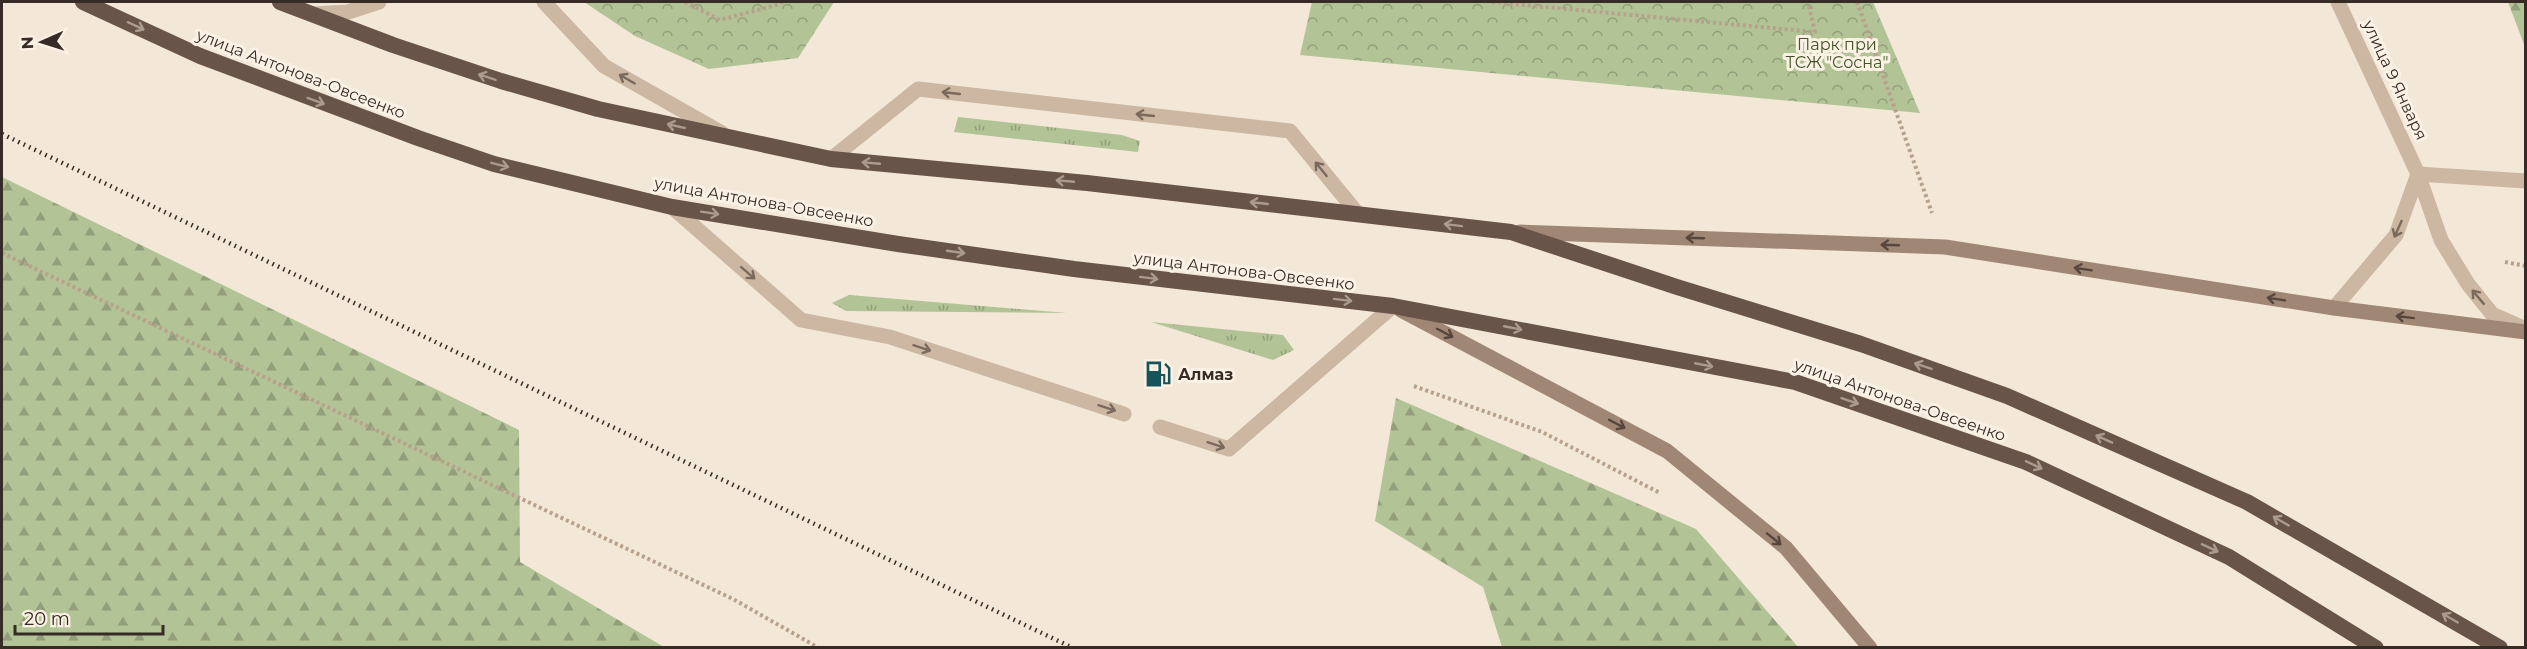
<svg xmlns="http://www.w3.org/2000/svg" width="2527" height="649" font-family="Montserrat,sans-serif">
<style>
.grass{fill:url(#grass-tufts)}
.forest{fill:url(#forest-firs)}
.park{fill:url(#park-crowns)}
.lines{fill:none;stroke-linecap:round;stroke-linejoin:round}
.path{stroke:#b8a18c;stroke-width:4;stroke-dasharray:3 3;stroke-linecap:butt}
.service{stroke:#ccb7a2;stroke-width:15}
.tertiary{stroke:#ccb7a2;stroke-width:15}
.secondary{stroke:#a08674;stroke-width:15}
.trunk{stroke:#685448;stroke-width:16}
.rail{stroke:#362b25;stroke-width:4.5;stroke-dasharray:1.5 4.5;stroke-linecap:butt}
.oneway{stroke:#aa9b8e}
.oneway2{stroke:#7a6a5d}
.oneway3{stroke:#56463d}
.labels{text-anchor:middle;dominant-baseline:central;stroke-width:6;stroke-linejoin:round;paint-order:stroke}
.park-label{font-size:16px;fill:#425627;stroke:#fbf1e4}
.street-label{font-size:16px;fill:#362b25;stroke:#fbf1e4}
.poi-label{font-size:16px;font-weight:bold;fill:#362b25;stroke:#fbf1e4;text-anchor:start}
</style>
<defs>
<pattern id="grass-tufts" width="24" height="20" patternUnits="userSpaceOnUse" patternTransform="scale(1.5)"><rect width="24" height="20" fill="#b2c396"/><path d="M3 7l-1-3M5 7V3M7 7l1-3M15 17l-1-3M17 17v-4M19 17l1-3" fill="none" stroke="#929f7a"/></pattern>
<pattern id="forest-firs" width="22" height="20" patternUnits="userSpaceOnUse" patternTransform="scale(1.5)"><rect width="22" height="20" fill="#b2c396"/><path d="M5 1l3.5 6h-7zM16 11l3.5 6h-7z" fill="#929f7a"/></pattern>
<pattern id="park-crowns" width="20" height="18" patternUnits="userSpaceOnUse" patternTransform="scale(1.5)"><rect width="20" height="18" fill="#b2c396"/><path d="M2 6a3 3 0 1 1 6 0M12 15a3 3 0 1 1 6 0" fill="none" stroke="#929f7a"/></pattern>
</defs>
<rect width="100%" height="100%" fill="#f3e7d7"/>
<!-- grass -->
<g class="grass">
<path d="M958,117L1122,135L1140,141L1138,152L954,132Z"/>
<path d="M849,295L1067,313L846,311L832,303Z"/>
<path d="M1151,322L1283,335L1294,350L1273,360Z"/>
</g>
<!-- forest -->
<g class="forest">
<path d="M2508,2H2525V47Z"/>
<path d="M2,177L519,430L520,562L664,647H2Z"/>
<path d="M1396,398L1696,529L1798,647H1502L1483,587L1375,521Z"/>
</g>
<!-- park -->
<g class="park">
<path d="M584,2H834L798,58L709,69L635,36Z"/>
<path d="M1312,2H1873L1920,113L1300,55Z"/>
</g>
<g class="lines">
<!-- path -->
<g class="path">
<path d="M685,2L720,20L780,4L782,2"/>
<path d="M1492,2L1815,32L1808,2"/>
<path d="M1857,2L1932,213"/>
<path d="M2,253L733,599L819,648"/>
<path d="M2505,262L2526,266"/>
<path d="M1414,386L1542,432L1660,493"/>
</g>
<!-- service -->
<g class="service">
<path d="M831,159L918,89L1290,131L1358,214"/>
<path d="M2418,174L2526,181"/>
<path d="M672,207L801,320L890,337L1124,414"/>
<path d="M1160,427L1229,449L1393,306"/>
</g>
<!-- tertiary -->
<g class="tertiary">
<path d="M544,2L604,66L722,133"/>
<path d="M2338,2L2418,174L2441,240L2468,284L2492,314L2526,329"/>
<path d="M313,14L348,12L379,2"/>
<path d="M2334,308L2396,235L2418,174"/>
</g>
<!-- secondary -->
<g class="secondary">
<path d="M1520,232L1945,247L2334,308L2526,332"/>
<path d="M1401,310L1667,451L1786,548L1870,648"/>
</g>
<!-- trunk -->
<g class="trunk">
<path d="M83,2L200,56L418,138L494,164L672,207L898,244L1074,269L1393,306L1795,382L2026,462L2229,557L2376,648"/>
<path d="M280,2L393,45L501,81L598,109L831,159L1087,183L1511,232L1677,287L1861,344L2007,396L2247,502L2500,648"/>
</g>
<!-- rail -->
<path class="rail" d="M2,134L1073,648"/>
</g>
<!-- one-way arrows -->
<defs><path id="oneway-shaft" d="M-6 0H5M1.5-3L5.5 0L1.5 3" fill="none" stroke-width="1.6" stroke-linecap="round" stroke-linejoin="round" transform="scale(1.5)"/></defs>
<g class="oneway">
<use href="#oneway-shaft" transform="translate(136 26) rotate(25)"/>
<use href="#oneway-shaft" transform="translate(487 77) rotate(-162)"/>
<use href="#oneway-shaft" transform="translate(316 101) rotate(20)"/>
<use href="#oneway-shaft" transform="translate(676 126) rotate(-167)"/>
<use href="#oneway-shaft" transform="translate(871 163) rotate(-175)"/>
<use href="#oneway-shaft" transform="translate(500 165) rotate(14)"/>
<use href="#oneway-shaft" transform="translate(1065 181) rotate(-175)"/>
<use href="#oneway-shaft" transform="translate(1259 203) rotate(-174)"/>
<use href="#oneway-shaft" transform="translate(710 213) rotate(9)"/>
<use href="#oneway-shaft" transform="translate(1453 225) rotate(-173)"/>
<use href="#oneway-shaft" transform="translate(956 252) rotate(8)"/>
<use href="#oneway-shaft" transform="translate(1149 278) rotate(7)"/>
<use href="#oneway-shaft" transform="translate(1343 300) rotate(7)"/>
<use href="#oneway-shaft" transform="translate(1513 328) rotate(11)"/>
<use href="#oneway-shaft" transform="translate(1704 365) rotate(11)"/>
<use href="#oneway-shaft" transform="translate(1923 366) rotate(-161)"/>
<use href="#oneway-shaft" transform="translate(1850 401) rotate(19)"/>
<use href="#oneway-shaft" transform="translate(2104 439) rotate(-156)"/>
<use href="#oneway-shaft" transform="translate(2034 465) rotate(25)"/>
<use href="#oneway-shaft" transform="translate(2281 521) rotate(-150)"/>
<use href="#oneway-shaft" transform="translate(2210 548) rotate(25)"/>
<use href="#oneway-shaft" transform="translate(2450 618) rotate(-150)"/>
</g>
<g class="oneway2">
<use href="#oneway-shaft" transform="translate(627 79) rotate(-150)"/>
<use href="#oneway-shaft" transform="translate(951 93) rotate(-174)"/>
<use href="#oneway-shaft" transform="translate(1145 115) rotate(-174)"/>
<use href="#oneway-shaft" transform="translate(1321 169) rotate(-129)"/>
<use href="#oneway-shaft" transform="translate(2398 229) rotate(114)"/>
<use href="#oneway-shaft" transform="translate(748 273) rotate(41)"/>
<use href="#oneway-shaft" transform="translate(2478 297) rotate(-130)"/>
<use href="#oneway-shaft" transform="translate(922 348) rotate(18)"/>
<use href="#oneway-shaft" transform="translate(1107 408) rotate(18)"/>
<use href="#oneway-shaft" transform="translate(1216 445) rotate(18)"/>
</g>
<g class="oneway3">
<use href="#oneway-shaft" transform="translate(1695 238) rotate(-178)"/>
<use href="#oneway-shaft" transform="translate(1890 245) rotate(-178)"/>
<use href="#oneway-shaft" transform="translate(2083 269) rotate(-171)"/>
<use href="#oneway-shaft" transform="translate(2276 299) rotate(-171)"/>
<use href="#oneway-shaft" transform="translate(2405 317) rotate(-173)"/>
<use href="#oneway-shaft" transform="translate(1445 333) rotate(28)"/>
<use href="#oneway-shaft" transform="translate(1617 424) rotate(28)"/>
<use href="#oneway-shaft" transform="translate(1774 539) rotate(39)"/>
</g>
<!-- icons -->
<defs>
<g id="fuel-bare" transform="scale(2.07)"><path d="M-5.5-6h7V0h2V4h1.3V-2.5L3-4.5l.8-.8L6-3V5H2.5V1h-1V6h-7ZM-4.2-4.7v3.2H.2V-4.7Z" fill="#17535b" stroke="#fbf1e4" stroke-width="2.5" paint-order="stroke"/></g>
</defs>
<g fill-rule="evenodd">
<use href="#fuel-bare" x="1158" y="374"/>
</g>
<g class="labels">
<!-- park labels -->
<g class="park-label">
<text x="1837" y="44">Парк при<tspan x="1837" dy="18">ТСЖ "Сосна"</tspan></text>
</g>
<!-- street labels -->
<g class="street-label">
<text transform="translate(301 74) rotate(21)">улица Антонова-Овсеенко</text>
<text transform="translate(2395 80) rotate(65)">улица 9 Января</text>
<text transform="translate(764 202) rotate(10)">улица Антонова-Овсеенко</text>
<text transform="translate(1244 271) rotate(7)">улица Антонова-Овсеенко</text>
<text transform="translate(1900 400) rotate(19)">улица Антонова-Овсеенко</text>
</g>
<!-- poi labels -->
<g class="poi-label">
<text x="1178" y="374">Алмаз</text>
</g>
</g>
<!-- border -->
<rect width="2527" height="649" fill="none" stroke="#362b25" stroke-width="6"/>
<!-- north arrow -->
<g transform="translate(42 42) rotate(267)" stroke="#fbf1e4" stroke-width="4.5" paint-order="stroke">
<path d="M0-4.5L10 22L0 15L-10 22Z" fill="#362b25"/>
<text y="-9" font-size="16" font-weight="bold" text-anchor="middle" fill="#362b25">N</text>
</g>
<!-- scale -->
<path d="M15 625v9h148v-9" fill="none" stroke="#362b25" stroke-width="3"/>
<text x="24" y="625" font-size="18" fill="#362b25" stroke="#fbf1e4" stroke-width="4.5" paint-order="stroke">20 m</text>
</svg>
